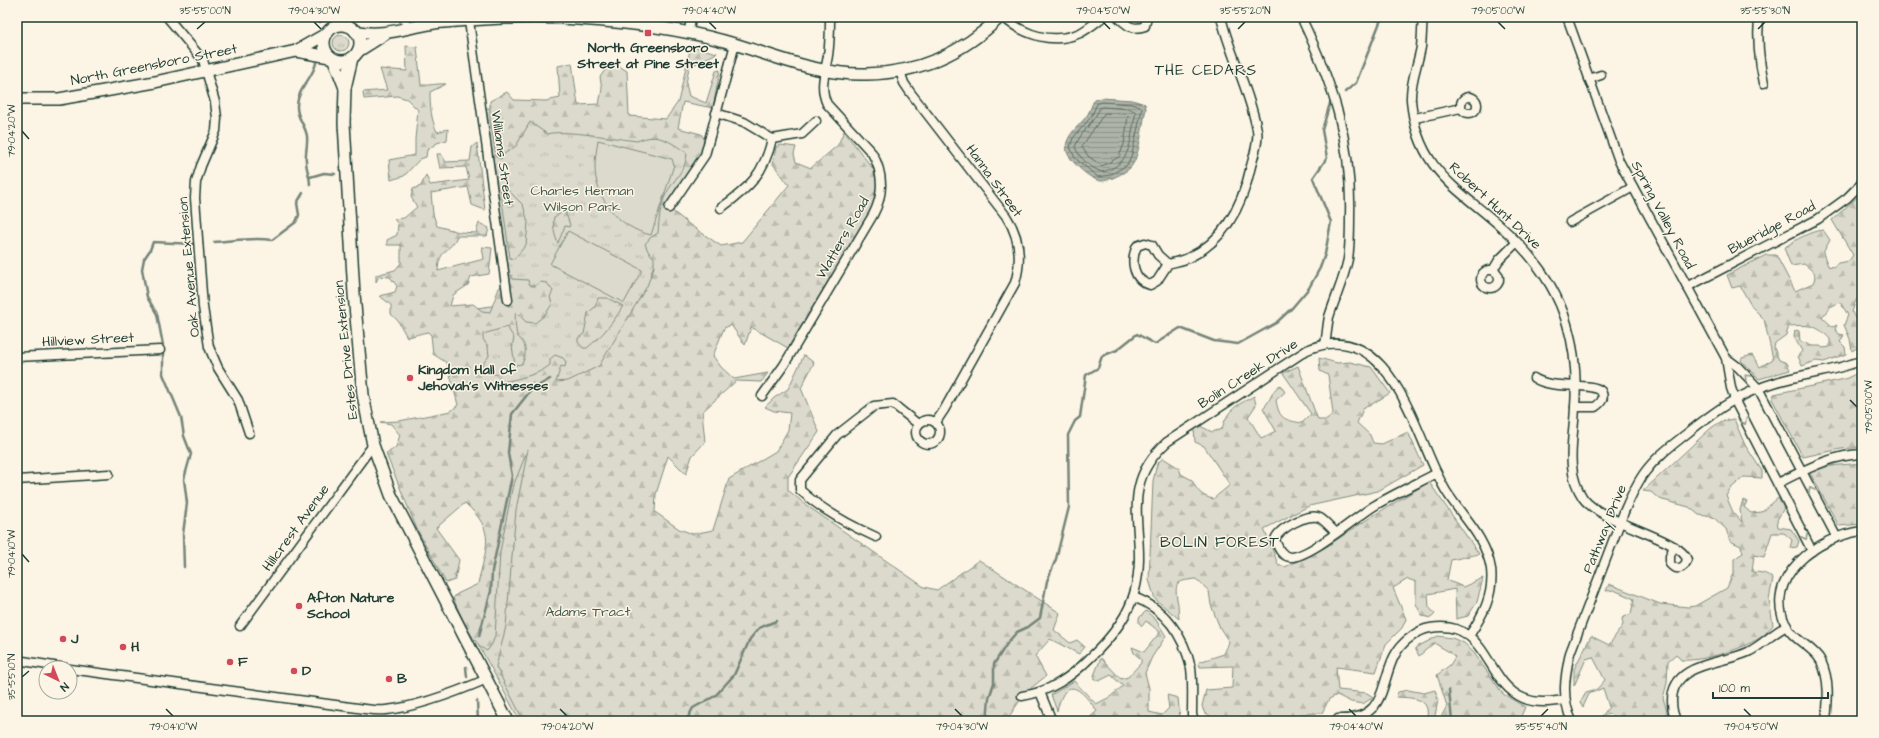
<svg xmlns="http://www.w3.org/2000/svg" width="1879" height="738" font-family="'Architects Daughter',sans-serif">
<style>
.grass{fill:url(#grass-tufts);stroke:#7e8c80}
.forest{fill:url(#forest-firs);stroke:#7e8c80}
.garden{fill:#dcdacc;stroke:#7e8c80}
.water{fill:url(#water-rules);stroke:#758479}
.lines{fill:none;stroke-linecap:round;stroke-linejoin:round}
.shore{stroke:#586c62;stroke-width:1}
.stream{stroke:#758479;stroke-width:2.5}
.minor-casing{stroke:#1f3d34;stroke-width:11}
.secondary-casing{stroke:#1f3d34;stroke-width:14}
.minor{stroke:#fcf5e5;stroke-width:8}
.secondary{stroke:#fcf5e5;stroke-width:11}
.oneway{stroke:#8e998c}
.ticks{fill:none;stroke:#1f3d34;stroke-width:1.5}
.poi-dot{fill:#d1495b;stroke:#fcf5e5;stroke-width:1.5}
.labels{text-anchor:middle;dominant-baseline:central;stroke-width:3;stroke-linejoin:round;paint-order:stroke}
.poi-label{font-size:14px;font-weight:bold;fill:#1f3d34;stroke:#fcf5e5;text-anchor:start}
.street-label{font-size:14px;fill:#1f3d34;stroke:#fcf5e5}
.park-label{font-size:14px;fill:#455c52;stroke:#fcf5e5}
.neighbourhood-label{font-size:15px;letter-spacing:1px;fill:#1f3d34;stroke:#fcf5e5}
.neatline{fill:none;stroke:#1f3d34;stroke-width:1.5}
.ticks-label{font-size:10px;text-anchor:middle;fill:#1f3d34}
</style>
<defs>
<pattern id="grass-tufts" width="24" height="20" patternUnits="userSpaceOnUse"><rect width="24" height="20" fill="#dcdacc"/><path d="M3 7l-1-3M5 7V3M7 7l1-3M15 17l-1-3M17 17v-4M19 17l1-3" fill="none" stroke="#bcbcb0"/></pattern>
<pattern id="forest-firs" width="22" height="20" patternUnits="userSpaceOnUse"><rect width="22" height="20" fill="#dcdacc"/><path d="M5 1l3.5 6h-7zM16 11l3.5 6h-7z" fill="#bcbcb0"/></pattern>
<pattern id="water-rules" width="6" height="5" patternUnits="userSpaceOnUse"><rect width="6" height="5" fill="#aeb3a7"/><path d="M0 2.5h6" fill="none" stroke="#8d9389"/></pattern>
</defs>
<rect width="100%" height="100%" fill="#fcf5e5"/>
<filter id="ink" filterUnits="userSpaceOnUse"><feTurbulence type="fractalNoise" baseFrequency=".025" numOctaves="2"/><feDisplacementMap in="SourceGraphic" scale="8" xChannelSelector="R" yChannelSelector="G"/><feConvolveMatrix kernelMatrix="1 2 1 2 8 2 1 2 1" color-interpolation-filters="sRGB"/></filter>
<g filter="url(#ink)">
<!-- grass -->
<g class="grass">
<circle cx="341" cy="43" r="8"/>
<path d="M486,108L590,116L701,145L663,206L655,262L650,276L706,329L641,516L990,721H520L471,631L510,471L469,407L448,312L513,303Z"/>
</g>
<!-- forest -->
<g class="forest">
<path d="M406,46L417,47L421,85C430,86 437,83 446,84L430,92C430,106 431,119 437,132L448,129L447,140L437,143L427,150L426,157L420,159L404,176L391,180L389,160L415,155V139L418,110L407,99L397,96L364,99L363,92L387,90L380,69L407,71Z"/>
<path d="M691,46L717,53L689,67L686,84L689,96L706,103L716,71L720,70L713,108L683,102L678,128L701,134L705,140L702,155L670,209L690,225L721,246L742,242L789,185L773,164L776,147L781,145L796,147L794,154L796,162L811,168L838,145L844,131L877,174L881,193L788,348L751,327L745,345L731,325L724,328L713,356L721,367L734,379L768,373L761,382L736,381L702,412L705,442L692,456L686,474L668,456L656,494L655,512L679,529L693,534L713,530L729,479L776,451L788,430L790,413L774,411L765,407L774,398L788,389L804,355L814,363L801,388L819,432L788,477V490L806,505L924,587L937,590L979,560L1060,613L1054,630L1070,643L1077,640L1085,647L1079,654L1050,639L1035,656L1046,676L1025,693L1006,721H524L496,667L506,626L516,510L528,449L512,489L500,552L495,636L492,644L487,651C472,644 460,613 453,598L457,594L478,584C486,546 497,532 465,503L436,528L459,560L455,580L446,583L417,529L386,454L396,447L400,435L391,424L380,422L399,421L451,411L458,405L447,363L433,354L431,335L428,332C420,333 415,336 407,337L398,321L391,314V305L380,296L395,292L397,286L390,277L379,276L376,282V275L395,270L401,263V245H387V240L397,235L398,224L394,219L404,218L417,207L411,197L413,189L421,186L426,175L430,185L469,180L466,167L440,168L437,154H441L446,162L470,161L472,147L477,143L485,210L472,205L468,187L431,193L433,214L437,226L459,232L476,233L479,223L489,228L487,236H457C450,253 439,248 438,271L484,259L482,247L492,248L489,274L471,277L468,285L453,295L450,306L473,304L482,311L490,312L499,288L507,280L509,275H512V279L528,280L529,284L535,286L540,282L547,283L553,291L550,297L552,304L545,315L535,323L526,322L516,312C514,316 516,331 517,336C527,344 527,353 522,364L515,365L512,346L514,338L507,327L483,334V339L488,347L489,356L482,365L486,371L497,375L502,382C518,379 538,375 550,365V359L555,355L563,358L566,362L565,367L561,366L556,382L568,381L599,366L647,286L654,267V258L648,251L645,244L650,238L658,233C659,220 660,206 666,194C673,180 687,169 687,153C669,141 658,132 637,141C618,139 563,129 547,134L530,122L516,146L504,154L501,159L496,157L490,119V101L507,92L514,100L546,101L560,98L558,66L572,63L578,105L599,104L602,89L600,77L605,70L616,64L627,71L629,116L666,119L678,102Z"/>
<path d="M503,185L523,205L528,222L526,245L514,259L510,258L500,186Z"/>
<path d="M1862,193V297L1856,300L1852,312L1855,318H1862V345L1852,351L1850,339L1844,325L1848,315L1840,302L1830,307L1822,317L1833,327L1837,325L1835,329L1839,334L1844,335L1840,342L1845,347L1846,354L1824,362L1816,361L1802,366L1798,356L1802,351L1794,337L1795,331L1796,330L1799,331L1800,341L1812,346H1820L1823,348L1830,347V339C1816,324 1809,325 1789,326L1786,335L1775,343L1774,348L1779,360L1787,363L1790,370L1759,379L1741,361L1742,358L1752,355L1760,367L1773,359L1764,319L1752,307L1740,286L1732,288L1727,275L1766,255H1776L1795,291L1813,283L1815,278L1814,272L1804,264L1791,266L1784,248C1795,240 1810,231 1823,230L1830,240L1823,253L1828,266L1833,267L1838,263L1849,261L1853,255L1832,220Z"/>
<path d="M565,211L570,225L569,227L565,226L558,243C555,238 552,224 554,217Z"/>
<path d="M598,298H607L623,306C613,323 602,336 587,348H583L578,342V338L584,334L588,313L595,307Z"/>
<path d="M1319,358L1337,363L1350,362L1371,367L1390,393L1369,406L1364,407L1357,423L1370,435L1373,443L1382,444L1408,432L1423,465L1378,491L1309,506L1264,529L1278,564L1285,567L1326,547L1371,517L1429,482L1479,554L1451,560L1447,580L1463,587L1483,578L1477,602L1468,616L1456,619L1455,589L1428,594L1429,607L1435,614L1431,618L1422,616L1416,604V582L1408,579L1393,588L1406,619L1402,628L1386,644L1376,672L1336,667L1338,690L1367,693L1373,697L1363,704L1351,702L1337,695L1329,699L1322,713L1301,714L1286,721H1240L1212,717L1204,712L1202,706L1206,690L1232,688L1233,666L1200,667L1199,662L1224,654L1229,642L1220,628L1211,605L1209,591L1196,579C1179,581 1174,581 1177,599C1179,606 1178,613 1179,619L1155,599L1149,580L1153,481L1157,464L1163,458L1179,468L1181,474L1192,480C1197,491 1201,496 1213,499L1230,485L1204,446L1195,442L1194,429L1200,426L1212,432L1222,429C1228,408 1236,406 1254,396L1256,405L1248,417L1261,438L1276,431L1263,408C1272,400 1270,392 1280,385L1285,392L1276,400C1279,419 1284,420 1302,423L1311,414L1283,373L1298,366L1318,420H1327L1333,413L1328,375L1320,371Z"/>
<path d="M1862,371V447L1841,449L1803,457L1772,399L1774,394L1845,379Z"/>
<path d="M1734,419L1745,445L1762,471V478L1744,477L1730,489L1726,496L1733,512L1742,522L1740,510L1743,500L1747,502L1744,507L1751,513L1762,512L1778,498L1784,508L1777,520L1778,527L1791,529L1799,541L1797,547L1790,548L1792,540L1784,533H1772L1764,557L1754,555L1752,572C1761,572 1767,573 1773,579L1769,599L1773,625C1770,628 1767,632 1764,635C1747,648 1702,662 1681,660L1676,654L1668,661L1667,683L1663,698L1670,721H1619L1610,714L1602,716L1609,707L1603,688L1589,694L1583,707L1580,702L1586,692L1597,689L1605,680L1593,657L1586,659L1574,686V669L1591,636L1609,645L1623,625L1622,618L1631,614L1634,599L1614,590L1606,591L1609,584L1660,604L1688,607L1695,606L1727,588L1734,571V559L1743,553L1741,546L1730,541L1726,529L1713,517L1699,515L1689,507L1659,499L1651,492L1643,491L1711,428L1722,421Z"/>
<path d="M1862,463V524L1839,526L1810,473L1829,466Z"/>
<path d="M1146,611L1156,620L1166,636L1152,657L1145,673L1149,688V712L1162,715L1169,708L1167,695L1178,698L1180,718H1156L1154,721H1086L1097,711C1081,689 1066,673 1057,711L1051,695L1074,681L1096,704L1110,697L1123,686L1111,675L1099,681L1093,678L1101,658L1121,679L1128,677L1141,663V659L1134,653L1132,647L1144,652L1160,632L1146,621L1142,626L1139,623V618Z"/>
<path d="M1438,636L1452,638L1464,643L1474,653L1503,694L1525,707L1519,721H1439L1447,706L1437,675L1450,665L1455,657L1451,653L1434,643L1419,656L1415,648Z"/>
<path d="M1408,690L1424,693L1435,690L1438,700L1434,721H1426C1433,697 1412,698 1396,697L1398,692Z"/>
</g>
<!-- garden -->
<g class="garden">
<path d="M598,140L672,159L674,165L651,235C619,228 594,198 595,165C595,157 597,149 598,140Z"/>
<path d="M568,231L642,270L624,303L550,264Z"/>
</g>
<!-- water -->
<path class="water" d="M1102,98L1132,100L1145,104L1146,109C1142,124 1140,158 1130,168C1125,173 1108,181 1102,181C1092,182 1065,158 1066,147C1067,133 1081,125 1088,114C1090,110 1092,105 1094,100Z"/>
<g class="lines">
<!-- shore -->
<g class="shore">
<path d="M1102,102L1131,104L1140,106L1142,109L1132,154L1127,165L1110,175L1098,177L1075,158L1070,147L1073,138L1091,117L1097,104Z"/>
<path d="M1103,107L1130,109L1136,112C1129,138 1134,164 1102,172C1092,169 1079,158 1075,147C1080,133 1093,123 1100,108Z"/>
<path d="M1105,113L1126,114L1128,116L1124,144L1119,157L1102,166L1088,156L1082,147Z"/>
</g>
<!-- stream -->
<g class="stream">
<path d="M320,22L321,17"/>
<path d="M1345,92L1356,83L1382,17"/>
<path d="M310,177L324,173L335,174"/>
<path d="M310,185C310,176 306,169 306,161C305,153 308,144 307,136C305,124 296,118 297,105C298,88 313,78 316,63"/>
<path d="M214,242C233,241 252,237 272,240L296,222L299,215L297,203L303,193"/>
<path d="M163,345L157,314L147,297L142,269L144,259L150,250L153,242L195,244"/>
<path d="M163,354V374L181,417L184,436L191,454L184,479L187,503L183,534L184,567"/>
<path d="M479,636L491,591L492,571L512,476L508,453L512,414L531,390L550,379"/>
<path d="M466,667L467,677"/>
<path d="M1449,690L1452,721"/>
<path d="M477,701L478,721"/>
<path d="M686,721L693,708L715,696L734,675L750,639L759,628L776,621"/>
<path d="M987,721L989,698L994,683V664L1008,642L1017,632L1028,627L1040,618L1047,581L1056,559L1069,507L1068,435L1075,421L1080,417L1086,375L1098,368L1102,356L1117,350L1137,334L1155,344L1180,328L1214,341L1238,344L1276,323L1292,308L1309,288L1320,268L1325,254L1331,222L1313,178L1327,158L1322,130L1331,100"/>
</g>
<!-- minor casing -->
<g class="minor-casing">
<g id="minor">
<path d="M167,17L203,60L215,102L217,118L216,131L201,166L196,182L195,198L203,307L209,347L218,368L238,400L249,433"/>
<path d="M404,17L407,29"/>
<path d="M1003,17C1024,35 1053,45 1080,33C1088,29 1096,22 1103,17"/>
<path d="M1118,17C1127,25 1132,31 1145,26L1147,17"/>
<path d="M1301,17C1333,84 1352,141 1350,216C1350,230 1350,245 1348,259C1344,279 1335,298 1329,317C1327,326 1327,335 1325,344"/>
<path d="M1423,17C1422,27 1422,37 1421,47C1418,64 1410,82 1411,100C1417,174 1463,190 1510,235C1536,260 1557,289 1567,324C1575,351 1577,379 1575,407C1574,437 1564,470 1583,498C1602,524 1683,539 1687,560C1684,569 1676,571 1670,564V556L1674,546"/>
<path d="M1567,17L1619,161L1726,358L1731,388L1737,405L1812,551"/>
<path d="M1759,17C1757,40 1759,61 1764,83"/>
<path d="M469,21L508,300"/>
<path d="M689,32L691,17"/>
<path d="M900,71L904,83L910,92L1006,216C1020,237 1022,259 1015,283L944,410L936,422"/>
<path d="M1589,79L1601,75"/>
<circle cx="1469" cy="105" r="8"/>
<path d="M716,113L744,122L772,139C764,174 749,188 721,208"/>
<path d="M1415,118L1461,108"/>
<path d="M772,139L802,134L816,121"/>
<path d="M669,208L705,155L735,44"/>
<path d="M1570,222L1633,187"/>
<path d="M1168,264L1158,255L1152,245L1145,243L1137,246C1130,261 1133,280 1150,285L1157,281L1168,264C1174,262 1182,261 1188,258C1225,241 1243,203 1251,166C1254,155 1259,141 1257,130C1250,91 1230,55 1221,17"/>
<circle cx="1490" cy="279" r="9"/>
<path d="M1493,270L1499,260L1517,242"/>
<path d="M1687,287L1818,219L1847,198L1862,183"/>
<path d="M17,357L160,350"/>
<path d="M1726,358L1738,367L1758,388L1836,536"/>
<path d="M1534,378C1554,391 1590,381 1601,391C1605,398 1602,402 1595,407H1575"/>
<path d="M762,396L784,365L873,215C884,194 884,174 872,153L827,104C820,89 824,76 827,61C830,47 830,31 830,17"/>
<circle cx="928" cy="432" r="12"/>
<path d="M17,480L109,474"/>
<path d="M1778,483C1805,470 1831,455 1862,454"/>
<path d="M1336,533C1331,528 1325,521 1320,518C1309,512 1277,529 1275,540C1278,547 1281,556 1290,557C1309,558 1356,517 1374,506C1394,494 1416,484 1437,473"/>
<path d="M876,537C849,525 822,510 800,490V480L837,435L874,406L893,404L918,424"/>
<path d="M1133,597C1165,608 1184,636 1191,668C1193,683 1192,699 1192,715L1194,721"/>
<path d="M240,626L373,445"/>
<path d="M17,660L66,668"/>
<path d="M70,669L365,709C372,710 379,711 386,710C417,707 459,691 487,679"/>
<path d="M1040,692L1052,721"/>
<path d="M1022,696C1050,692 1071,677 1090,658C1109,640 1129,617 1135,590C1150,532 1114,490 1167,442L1307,350C1393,314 1415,439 1446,491C1462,517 1486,537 1491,569C1494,595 1483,615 1469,636"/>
<path d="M1338,719C1399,721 1373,662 1411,637C1416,633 1423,629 1430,628C1488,618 1484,681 1523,698C1536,704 1551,702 1565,700"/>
<path d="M1572,721C1561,699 1565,676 1570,653L1624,512C1630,498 1636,484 1645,472C1656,457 1671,446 1685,435C1715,411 1739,393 1777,382C1805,373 1835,372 1862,360"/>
<path d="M1677,721C1673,715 1672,708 1672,701C1672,662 1723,664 1748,652C1763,645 1772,633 1787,626"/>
<path d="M1826,721C1828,701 1830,680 1821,661C1813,646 1794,641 1787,627C1760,578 1819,536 1862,531"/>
</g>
</g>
<!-- secondary casing -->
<g class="secondary-casing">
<g id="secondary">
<circle cx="342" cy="43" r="18"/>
<path d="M355,31C385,39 413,24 444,22C488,18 534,16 578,19C628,22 676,28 724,41C771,54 818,76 867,74C919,73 964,52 1000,17"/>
<path d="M296,51L330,57"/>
<path d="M358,51L385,34"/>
<path d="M352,58L345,88L344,123L354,294L363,395L373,445L391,495L508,721"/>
<path d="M334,60L345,88"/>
<path d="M17,99H59L155,82L296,51L326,34"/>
</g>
</g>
<!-- minor -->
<use href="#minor" class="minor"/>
<!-- secondary -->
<use href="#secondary" class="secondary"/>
</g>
<!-- one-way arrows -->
<defs><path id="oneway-chevron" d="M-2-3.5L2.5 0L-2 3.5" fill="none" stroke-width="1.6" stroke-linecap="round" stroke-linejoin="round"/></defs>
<g class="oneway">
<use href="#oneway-chevron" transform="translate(1747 377) rotate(-133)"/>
<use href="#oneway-chevron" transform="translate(1744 422) rotate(63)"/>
<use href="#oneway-chevron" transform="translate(1811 490) rotate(-118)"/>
<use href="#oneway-chevron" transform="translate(1805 537) rotate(63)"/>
</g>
</g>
<!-- ticks -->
<path class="ticks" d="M314,22L321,29M709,22L716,29M1103,22L1110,29M1498,22L1505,29M197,29L205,22M1238,29L1245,22M1758,29L1765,22M22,131L29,139M1850,400L1857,407M22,554L29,562M22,677L29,671M166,709L173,716M560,709L567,716M955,709L962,716M1349,709L1356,716M1744,709L1751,716M1541,716L1548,709"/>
<!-- markers -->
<g class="poi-dot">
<rect x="644" y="29" width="8" height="8" rx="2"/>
<circle cx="410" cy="378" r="4"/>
<circle cx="299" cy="606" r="4"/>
<circle cx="63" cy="639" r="4"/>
<circle cx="123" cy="647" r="4"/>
<circle cx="230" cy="662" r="4"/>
<circle cx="294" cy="671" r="4"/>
<circle cx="389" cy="679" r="4"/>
</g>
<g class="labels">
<!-- poi labels -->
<g class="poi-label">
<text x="648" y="48" text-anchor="middle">North Greensboro<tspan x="648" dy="16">Street at Pine Street</tspan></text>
<text x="418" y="370">Kingdom Hall of<tspan x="418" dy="16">Jehovah’s Witnesses</tspan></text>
<text x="307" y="598">Afton Nature<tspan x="307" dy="16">School</tspan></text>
<text x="71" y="639">J</text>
<text x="131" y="647">H</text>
<text x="238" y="662">F</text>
<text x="302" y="671">D</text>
<text x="397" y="679">B</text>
</g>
<!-- street labels -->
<g class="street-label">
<text transform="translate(154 65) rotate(-11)">North Greensboro Street</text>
<text transform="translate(502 158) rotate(82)">Williams Street</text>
<text transform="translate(994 181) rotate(54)">Hanna Street</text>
<text transform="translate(1495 206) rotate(43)">Robert Hunt Drive</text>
<text transform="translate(1663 215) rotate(62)">Spring Valley Road</text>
<text transform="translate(1772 228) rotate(-28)">Blueridge Road</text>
<text transform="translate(843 238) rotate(-60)">Watters Road</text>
<text transform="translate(189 267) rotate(-95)">Oak Avenue Extension</text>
<text transform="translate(88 340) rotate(-3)">Hillview Street</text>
<text transform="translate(346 350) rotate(-96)">Estes Drive Extension</text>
<text transform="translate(1248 374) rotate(-33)">Bolin Creek Drive</text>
<text transform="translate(296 528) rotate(-54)">Hillcrest Avenue</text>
<text transform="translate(1605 529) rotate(-68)">Pathway Drive</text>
</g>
<!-- park labels -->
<g class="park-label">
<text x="582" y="191">Charles Herman<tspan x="582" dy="16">Wilson Park</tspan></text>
<text x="588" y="612">Adams Tract</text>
</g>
<!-- neighbourhood labels -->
<g class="neighbourhood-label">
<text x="1206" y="70">THE CEDARS</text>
<text x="1220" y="542">BOLIN FOREST</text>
</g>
</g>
<!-- margin -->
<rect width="1879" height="738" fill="none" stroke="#fcf5e5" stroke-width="44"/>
<!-- north arrow -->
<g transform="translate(58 680) rotate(137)"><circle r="19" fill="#fcf5e5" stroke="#a4ab9e"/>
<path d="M0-3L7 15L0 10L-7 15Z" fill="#d1495b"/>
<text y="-6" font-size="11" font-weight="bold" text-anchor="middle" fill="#1f3d34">N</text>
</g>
<!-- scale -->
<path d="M1713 692v6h115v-6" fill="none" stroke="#1f3d34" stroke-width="2"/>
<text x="1719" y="692" font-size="12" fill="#1f3d34" stroke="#fcf5e5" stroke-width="3" paint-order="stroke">100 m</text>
<rect x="22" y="22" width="1835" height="694" class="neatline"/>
<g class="ticks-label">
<text x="205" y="14">35°55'00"N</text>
<text x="314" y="14">79°04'30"W</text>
<text x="709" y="14">79°04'40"W</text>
<text x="1103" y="14">79°04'50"W</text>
<text x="1245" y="14">35°55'20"N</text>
<text x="1498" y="14">79°05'00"W</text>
<text x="1765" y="14">35°55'30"N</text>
<text transform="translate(11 131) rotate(-90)" y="4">79°04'20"W</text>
<text transform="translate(1868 407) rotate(-90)" y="4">79°05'00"W</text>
<text transform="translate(11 554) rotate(-90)" y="4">79°04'10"W</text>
<text transform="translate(11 677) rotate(-90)" y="4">35°55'10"N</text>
<text x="173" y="730">79°04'10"W</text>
<text x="567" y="730">79°04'20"W</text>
<text x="962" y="730">79°04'30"W</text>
<text x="1356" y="730">79°04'40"W</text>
<text x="1541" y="730">35°55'40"N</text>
<text x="1751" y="730">79°04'50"W</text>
</g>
</svg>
